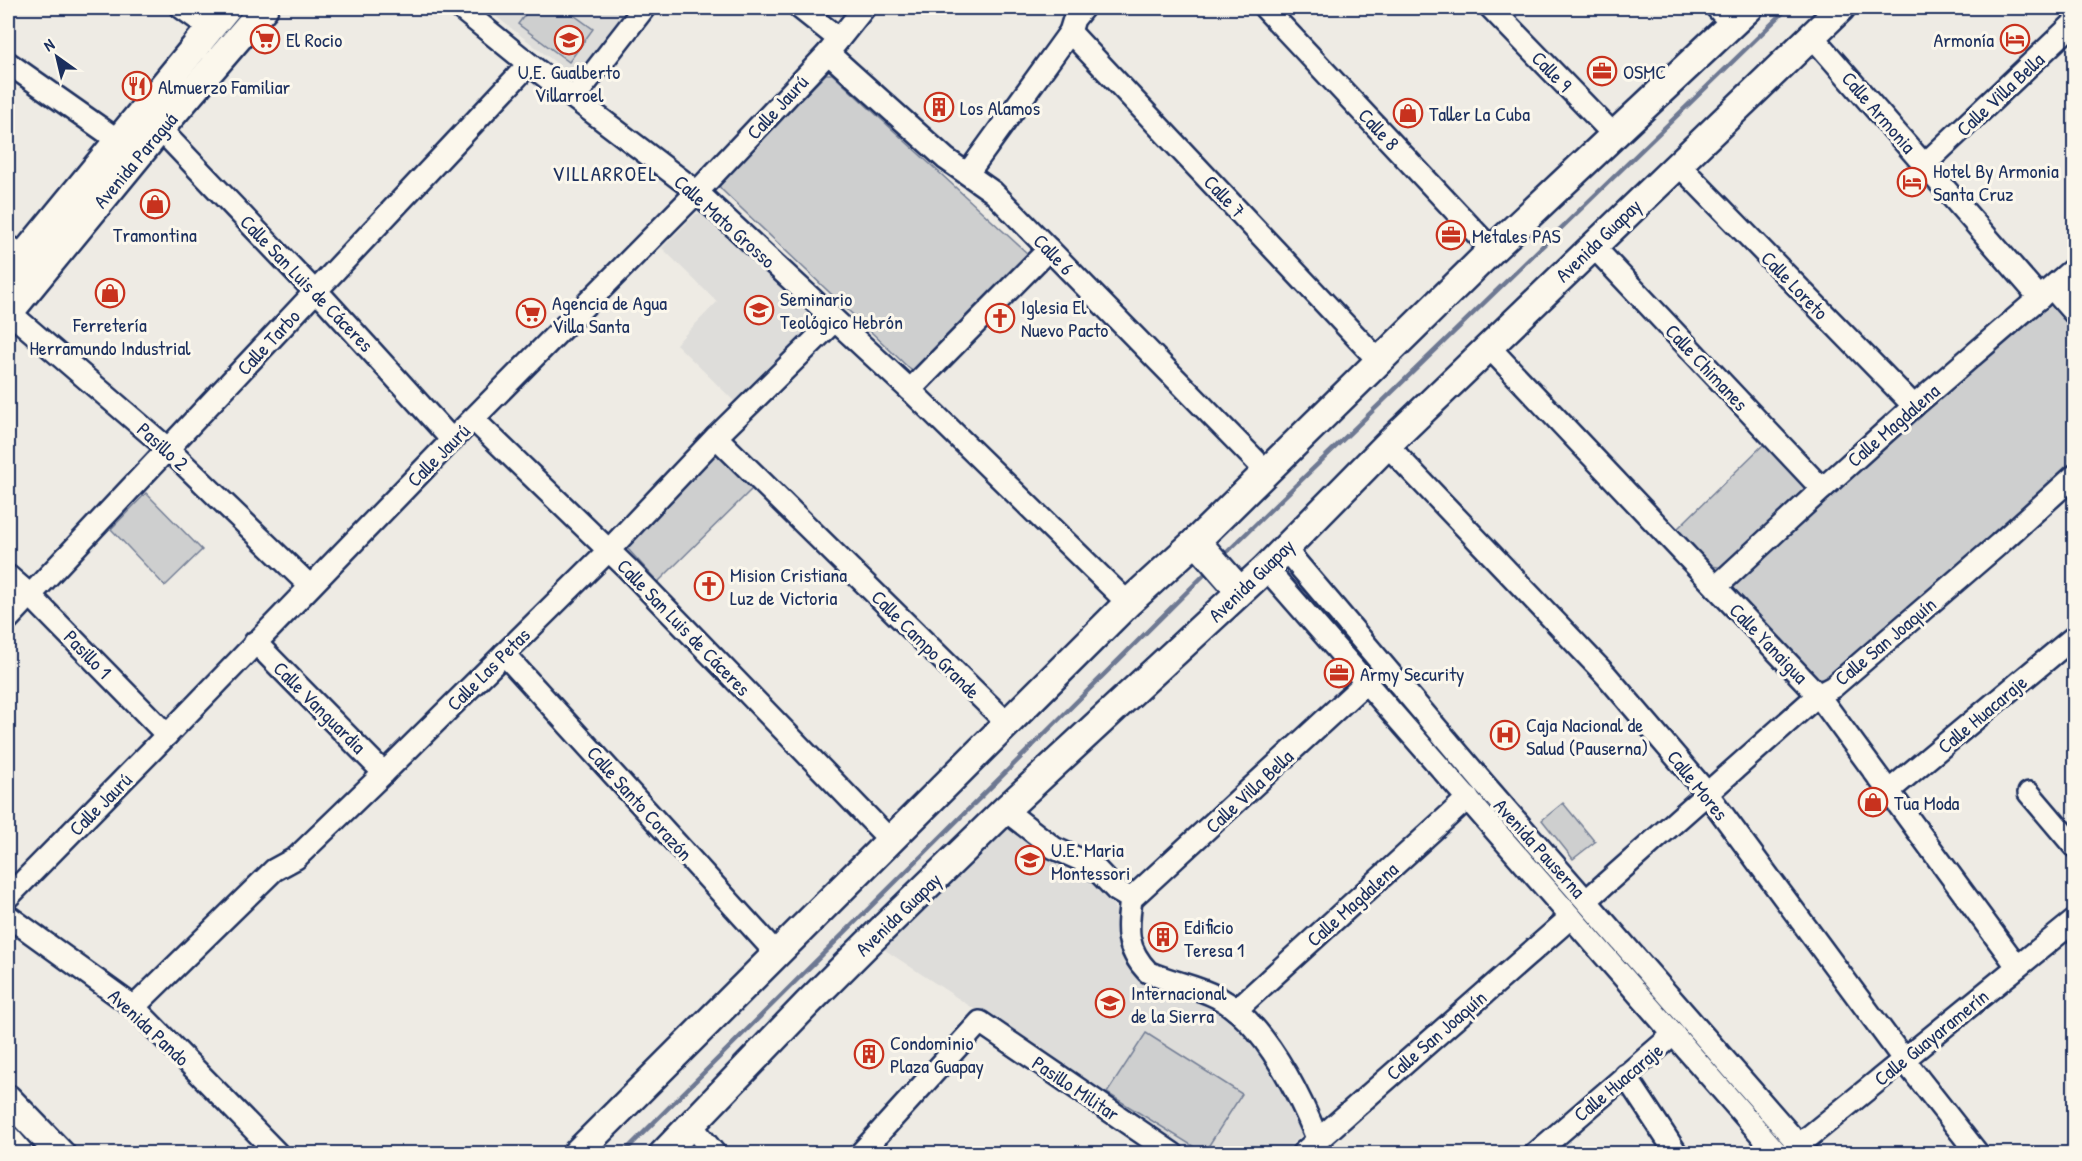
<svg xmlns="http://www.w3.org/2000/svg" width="2082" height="1161" font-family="'Patrick Hand',sans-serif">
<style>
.built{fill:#deddda}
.green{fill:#cecfcf;stroke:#747f96;stroke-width:1.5}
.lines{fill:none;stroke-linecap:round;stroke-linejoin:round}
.stream{stroke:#6d7892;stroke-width:4.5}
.minor-casing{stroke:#1b2f5e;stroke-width:26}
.major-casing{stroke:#1b2f5e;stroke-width:32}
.minor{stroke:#fbf7ec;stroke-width:21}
.major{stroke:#fbf7ec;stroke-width:27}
.labels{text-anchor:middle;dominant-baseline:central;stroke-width:6;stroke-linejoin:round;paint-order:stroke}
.poi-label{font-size:20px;fill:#1b2f5e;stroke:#fbf7ec;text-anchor:start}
.street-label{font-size:20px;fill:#1b2f5e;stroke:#fbf7ec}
.neighbourhood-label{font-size:21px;letter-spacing:1.5px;fill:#1b2f5e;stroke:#fbf7ec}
</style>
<rect width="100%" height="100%" fill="#eeebe4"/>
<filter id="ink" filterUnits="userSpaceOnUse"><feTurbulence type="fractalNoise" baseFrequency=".0167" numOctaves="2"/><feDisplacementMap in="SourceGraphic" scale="12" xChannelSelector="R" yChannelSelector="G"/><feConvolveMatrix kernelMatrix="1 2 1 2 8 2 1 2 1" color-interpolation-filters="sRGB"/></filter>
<g filter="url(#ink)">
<!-- built -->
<g class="built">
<path d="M485,8H631L635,11L580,76H573Z"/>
<path d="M708,212L817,319L735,402L676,344L717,302L662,248L696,214Z"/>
<path d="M1003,824L1050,859L1077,868L1098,880L1110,896L1117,915V933L1125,955L1145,980L1156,987L1183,993L1201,1002L1218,1011L1238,1027L1269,1065L1308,1129L1283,1153H1192L882,948Z"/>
</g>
<!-- green -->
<g class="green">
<path d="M530,8H564L593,29L569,62L518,24Z"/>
<path d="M826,74H832L1028,254L1027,260L917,372L912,371L721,189L719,185L721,181Z"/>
<path d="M2053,303L2074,322V469L1830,679L1815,680L1733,588L1736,576L2043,307Z"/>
<path d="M1768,440L1806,481V493L1723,568L1712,566L1677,529Z"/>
<path d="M716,452L722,454L755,486L658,582L627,548L626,542Z"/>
<path d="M146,493L202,550L165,586L111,529Z"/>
<path d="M1563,803L1595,842L1573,859L1542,820Z"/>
<path d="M1146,1033L1242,1094L1204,1153L1107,1093Z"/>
</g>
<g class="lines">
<!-- stream -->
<g class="stream">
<path d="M1222,557L1788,8"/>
<path d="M622,1154L1210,569"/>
</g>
<!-- minor casing -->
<g class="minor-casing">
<g id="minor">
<path d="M182,8L210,28"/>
<path d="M460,8L529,64L697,192L910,390L1128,603"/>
<path d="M800,8L839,39"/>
<path d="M1265,8L1492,250"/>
<path d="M1491,8L1614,135"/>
<path d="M1717,8L1732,24"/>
<path d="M1070,32L1379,361"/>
<path d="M1812,36L2040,298"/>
<path d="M828,53L946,159L993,192L1265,470"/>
<path d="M8,63L119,141"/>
<path d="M574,98L644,8"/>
<path d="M160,129L315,292L325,300L452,440"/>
<path d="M1677,163L1914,406"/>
<path d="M1925,164L2074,23"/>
<path d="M968,173L1070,32L1074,19L1083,8"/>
<path d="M8,246L23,256"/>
<path d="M1593,246L1822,489"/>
<path d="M2052,288L2074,313"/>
<path d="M9,312L168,449L310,586"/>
<path d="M1488,346L1818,695L2017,966"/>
<path d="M910,390L1049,249"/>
<path d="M473,419L628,569L890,840"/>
<path d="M716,437L1008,724"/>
<path d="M1387,445L1606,675L1706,792L1904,1060L1978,1154"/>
<path d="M1284,548L1484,784L1799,1145"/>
<path d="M1266,568L1778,1154"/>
<path d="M8,576L30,595L167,735"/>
<path d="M1716,587L1822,489L1914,406L2074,268"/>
<path d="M8,619L529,64"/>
<path d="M255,642L384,773"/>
<path d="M504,654L776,953"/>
<path d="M1890,790L2074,637"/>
<path d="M2029,793L2074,846"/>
<path d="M1005,810L1054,848L1092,865L1116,890L1131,899C1127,930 1125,948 1148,972C1170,982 1196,986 1217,997C1264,1022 1298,1092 1317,1138"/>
<path d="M8,897L167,735L452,440L697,192L828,53L864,8"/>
<path d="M1131,899L1366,682"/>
<path d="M1587,900L1818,695L1833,687L1999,544L2074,476"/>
<path d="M8,916L134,1007L278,1154"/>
<path d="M134,1007L274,870L296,858L384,773L609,550L716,437L834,321"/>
<path d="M1236,1010L1468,798"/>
<path d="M1625,1075L1677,1154"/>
<path d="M691,1125L715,1154"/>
<path d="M1789,1153L2074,921"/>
<path d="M860,1154L980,1022L1173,1154"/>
<path d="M1302,1154L1571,917"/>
<path d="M1535,1154L1674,1034"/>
</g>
</g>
<!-- major casing -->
<g class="major-casing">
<g id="major">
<path d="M8,275L227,8"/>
<path d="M8,314L160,129L264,8"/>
<path d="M1196,541L1240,591"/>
<path d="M8,1099L61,1154"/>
<path d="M8,1140L20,1154"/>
<path d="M576,1154L1128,603L1196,541L1492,250L1749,8"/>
<path d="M663,1154L807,1004L867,944L1005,810L1266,568L1387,445L1841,8"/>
</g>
</g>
<!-- minor -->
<use href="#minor" class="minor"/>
<!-- major -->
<use href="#major" class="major"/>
</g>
</g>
<!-- icons -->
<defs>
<g id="supermarket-ring" transform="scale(1.5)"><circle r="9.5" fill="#fbf7ec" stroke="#c8321e" stroke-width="1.5"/><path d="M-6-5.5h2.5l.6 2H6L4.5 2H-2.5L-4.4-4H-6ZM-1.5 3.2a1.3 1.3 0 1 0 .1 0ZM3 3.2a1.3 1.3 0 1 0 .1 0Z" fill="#c8321e"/></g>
<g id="hotel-ring" transform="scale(1.5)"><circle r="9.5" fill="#fbf7ec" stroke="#c8321e" stroke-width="1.5"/><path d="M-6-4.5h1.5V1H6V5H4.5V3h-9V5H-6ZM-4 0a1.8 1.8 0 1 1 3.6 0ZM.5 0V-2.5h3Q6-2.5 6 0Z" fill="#c8321e"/></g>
<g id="school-ring" transform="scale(1.5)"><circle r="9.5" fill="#fbf7ec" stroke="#c8321e" stroke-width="1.5"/><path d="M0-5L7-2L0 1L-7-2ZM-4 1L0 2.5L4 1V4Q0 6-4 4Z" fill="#c8321e"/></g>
<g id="office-ring" transform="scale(1.5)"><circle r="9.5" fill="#fbf7ec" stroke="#c8321e" stroke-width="1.5"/><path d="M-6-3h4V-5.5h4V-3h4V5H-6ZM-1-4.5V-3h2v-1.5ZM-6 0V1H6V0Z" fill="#c8321e"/></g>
<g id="restaurant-ring" transform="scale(1.5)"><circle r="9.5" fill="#fbf7ec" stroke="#c8321e" stroke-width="1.5"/><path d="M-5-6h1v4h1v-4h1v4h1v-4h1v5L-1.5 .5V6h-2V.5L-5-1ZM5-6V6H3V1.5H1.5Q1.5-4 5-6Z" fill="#c8321e"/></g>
<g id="building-ring" transform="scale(1.5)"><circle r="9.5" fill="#fbf7ec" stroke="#c8321e" stroke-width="1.5"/><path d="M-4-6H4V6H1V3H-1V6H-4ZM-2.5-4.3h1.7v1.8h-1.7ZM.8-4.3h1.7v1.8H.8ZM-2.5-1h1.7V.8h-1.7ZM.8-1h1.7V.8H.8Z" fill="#c8321e"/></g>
<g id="shop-ring" transform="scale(1.5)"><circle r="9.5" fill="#fbf7ec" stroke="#c8321e" stroke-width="1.5"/><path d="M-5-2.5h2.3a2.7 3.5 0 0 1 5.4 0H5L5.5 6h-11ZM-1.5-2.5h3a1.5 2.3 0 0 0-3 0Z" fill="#c8321e"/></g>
<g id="church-ring" transform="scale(1.5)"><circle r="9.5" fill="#fbf7ec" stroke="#c8321e" stroke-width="1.5"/><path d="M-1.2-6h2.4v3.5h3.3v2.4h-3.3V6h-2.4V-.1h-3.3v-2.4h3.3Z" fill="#c8321e"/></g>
<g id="hospital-ring" transform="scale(1.5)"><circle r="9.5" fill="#fbf7ec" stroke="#c8321e" stroke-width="1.5"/><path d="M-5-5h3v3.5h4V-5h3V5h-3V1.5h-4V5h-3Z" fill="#c8321e"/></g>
</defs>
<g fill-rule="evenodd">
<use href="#supermarket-ring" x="265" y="39"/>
<use href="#hotel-ring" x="2015" y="39"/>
<use href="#school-ring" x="569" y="40"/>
<use href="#office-ring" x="1602" y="71"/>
<use href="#restaurant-ring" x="137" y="86"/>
<use href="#building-ring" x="939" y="107"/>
<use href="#shop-ring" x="1408" y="113"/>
<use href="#hotel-ring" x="1912" y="182"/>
<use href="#shop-ring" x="155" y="204"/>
<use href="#office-ring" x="1451" y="235"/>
<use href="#shop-ring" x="110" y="293"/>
<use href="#school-ring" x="759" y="310"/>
<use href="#supermarket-ring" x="531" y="313"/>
<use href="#church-ring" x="1000" y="318"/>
<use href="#church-ring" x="709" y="586"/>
<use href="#office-ring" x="1339" y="673"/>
<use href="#hospital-ring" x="1505" y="735"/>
<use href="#shop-ring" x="1873" y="802"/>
<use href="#school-ring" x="1030" y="860"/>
<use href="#building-ring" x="1163" y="937"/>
<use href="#school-ring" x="1110" y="1003"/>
<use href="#building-ring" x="869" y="1054"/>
</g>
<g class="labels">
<!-- poi labels -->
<g class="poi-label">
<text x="286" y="39">El Rocio</text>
<text x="1994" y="39" text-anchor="end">Armonía</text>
<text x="569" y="71" text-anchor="middle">U.E. Gualberto<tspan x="569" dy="23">Villarroel</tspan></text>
<text x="1623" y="71">OSMC</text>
<text x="158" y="86">Almuerzo Familiar</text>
<text x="960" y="107">Los Alamos</text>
<text x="1429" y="113">Taller La Cuba</text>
<text x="1933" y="170">Hotel By Armonia<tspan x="1933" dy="23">Santa Cruz</tspan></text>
<text x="155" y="234" text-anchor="middle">Tramontina</text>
<text x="1472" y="235">Metales PAS</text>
<text x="780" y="298">Seminario<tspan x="780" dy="23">Teológico Hebrón</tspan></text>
<text x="552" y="302">Agencia de Agua<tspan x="552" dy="23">Villa Santa</tspan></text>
<text x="1021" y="306">Iglesia El<tspan x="1021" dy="23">Nuevo Pacto</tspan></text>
<text x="110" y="324" text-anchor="middle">Ferretería<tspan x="110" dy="23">Herramundo Industrial</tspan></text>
<text x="730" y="574">Mision Cristiana<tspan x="730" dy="23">Luz de Victoria</tspan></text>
<text x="1360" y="673">Army Security</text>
<text x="1526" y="724">Caja Nacional de<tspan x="1526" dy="23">Salud (Pauserna)</tspan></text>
<text x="1894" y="802">Tua Moda</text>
<text x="1051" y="849">U.E. Maria<tspan x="1051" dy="23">Montessori</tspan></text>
<text x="1184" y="926">Edificio<tspan x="1184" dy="23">Teresa 1</tspan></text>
<text x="1131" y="992">Internacional<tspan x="1131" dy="23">de la Sierra</tspan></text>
<text x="890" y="1042">Condominio<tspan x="890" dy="23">Plaza Guapay</tspan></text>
</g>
<!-- street labels -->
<g class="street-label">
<text transform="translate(1552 71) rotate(46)">Calle 9</text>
<text transform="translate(2000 94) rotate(-43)">Calle Villa Bella</text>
<text transform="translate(777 107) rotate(-47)">Calle Jaurú</text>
<text transform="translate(1879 112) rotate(49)">Calle Armonia</text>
<text transform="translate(1379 129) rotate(47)">Calle 8</text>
<text transform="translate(135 160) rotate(-50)">Avenida Paraguá</text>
<text transform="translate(1225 196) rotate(47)">Calle 7</text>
<text transform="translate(725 221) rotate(42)">Calle Mato Grosso</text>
<text transform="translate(1598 240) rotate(-44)">Avenida Guapay</text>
<text transform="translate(1054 254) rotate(46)">Calle 6</text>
<text transform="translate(307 283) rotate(46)">Calle San Luis de Cáceres</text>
<text transform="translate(1795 285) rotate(46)">Calle Loreto</text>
<text transform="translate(268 342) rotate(-47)">Calle Tarbo</text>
<text transform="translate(1707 367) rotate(47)">Calle Chimanes</text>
<text transform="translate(1893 425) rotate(-41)">Calle Magdalena</text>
<text transform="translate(163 446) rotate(42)">Pasillo 2</text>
<text transform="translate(438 455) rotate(-45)">Calle Jaurú</text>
<text transform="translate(1251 580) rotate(-44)">Avenida Guapay</text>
<text transform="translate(684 627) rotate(46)">Calle San Luis de Cáceres</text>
<text transform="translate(1885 641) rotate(-40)">Calle San Joaquín</text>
<text transform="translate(1769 643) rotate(46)">Calle Yanaigua</text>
<text transform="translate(926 644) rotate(45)">Calle Campo Grande</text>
<text transform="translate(88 654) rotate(46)">Pasillo 1</text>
<text transform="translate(488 669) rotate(-45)">Calle Las Petas</text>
<text transform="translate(320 707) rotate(45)">Calle Vanguardia</text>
<text transform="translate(1982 714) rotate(-40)">Calle Huacaraje</text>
<text transform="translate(1698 785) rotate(51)">Calle Mores</text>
<text transform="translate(1249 791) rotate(-43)">Calle Villa Bella</text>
<text transform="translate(640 803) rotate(48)">Calle Santo Corazón</text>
<text transform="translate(100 804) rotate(-45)">Calle Jaurú</text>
<text transform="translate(1540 848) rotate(48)">Avenida Pauserna</text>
<text transform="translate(1352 904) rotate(-42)">Calle Magdalena</text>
<text transform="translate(898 914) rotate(-44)">Avenida Guapay</text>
<text transform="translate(149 1027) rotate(43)">Avenida Pando</text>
<text transform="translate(1436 1035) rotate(-41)">Calle San Joaquín</text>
<text transform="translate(1931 1037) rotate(-39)">Calle Guayaramerín</text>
<text transform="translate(1618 1082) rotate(-40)">Calle Huacaraje</text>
<text transform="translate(1076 1088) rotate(34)">Pasillo Militar</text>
</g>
<!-- neighbourhood labels -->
<g class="neighbourhood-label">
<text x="605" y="173">VILLARROEL</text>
</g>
</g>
<!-- margin -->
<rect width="2082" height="1161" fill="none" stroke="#fbf7ec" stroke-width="30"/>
<rect x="15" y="15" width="2052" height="1131" fill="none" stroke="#1b2f5e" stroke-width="2" filter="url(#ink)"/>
<!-- north arrow -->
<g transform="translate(57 57) rotate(326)" stroke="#fbf7ec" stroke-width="4.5" paint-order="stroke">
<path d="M0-4.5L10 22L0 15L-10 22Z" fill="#1b2f5e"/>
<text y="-9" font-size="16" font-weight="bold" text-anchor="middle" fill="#1b2f5e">N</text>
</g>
</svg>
